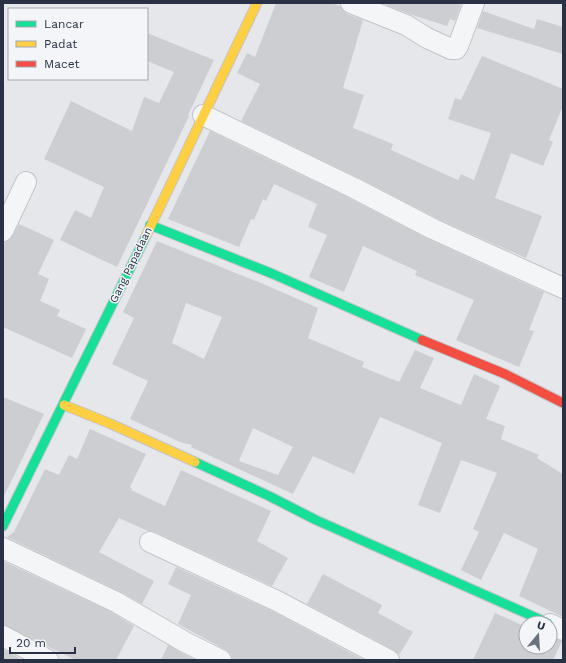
<svg xmlns="http://www.w3.org/2000/svg" width="566" height="663" font-family="'Work Sans',sans-serif">
<style>
.building{fill:#ccced2;fill-rule:evenodd}
.lines{fill:none;stroke-linecap:round;stroke-linejoin:round}
.street-casing{stroke:#c2c4c8;stroke-width:22}
.fast-casing{stroke:#c2c4c8;stroke-width:11}
.slow-casing{stroke:#c2c4c8;stroke-width:11}
.jam-casing{stroke:#c2c4c8;stroke-width:11}
.street{stroke:#f4f5f7;stroke-width:20}
.fast{stroke:#16e098;stroke-width:9}
.slow{stroke:#ffcf43;stroke-width:9}
.jam{stroke:#f24e42;stroke-width:9}
.labels{text-anchor:middle;dominant-baseline:central;stroke-width:3;stroke-linejoin:round;paint-order:stroke}
.street-label{font-size:11px;fill:#283146;stroke:#f3f5f9}
</style>
<rect width="100%" height="100%" fill="#e5e7ea"/>
<!-- building -->
<g class="building">
<path d="M276,3H331L340,6L347,14L363,20L343,88L364,95L353,128L393,144L391,150L458,180L461,174L474,180L491,133L448,119L455,98L461,100L482,56L563,89V106L549,140L553,142L543,166L511,153L495,198L542,216L526,258L438,219L359,178L241,121L260,84L237,73L247,53L255,57Z"/>
<path d="M387,3H456L461,5L455,21L450,19L447,26L412,15L386,5Z"/>
<path d="M483,11L534,29L537,19L563,27V54L477,28Z"/>
<path d="M147,33L214,60L188,115L189,116L117,267L60,240L75,210L91,218L104,187L44,159L71,101L132,131L144,97L159,103L174,72L147,61Z"/>
<path d="M210,131L349,198L428,239L544,292L529,330L534,331L519,367L456,340L474,300L415,275L417,271L363,246L344,292L309,277L327,235L308,227L317,204L274,184L266,201L263,199L254,220L251,219L239,247L168,219Z"/>
<path d="M19,224L54,240L38,274L49,279L40,301L60,310L57,316L86,329L72,358L3,327V242L10,240Z"/>
<path d="M157,241L268,286L318,308L308,338L364,362L362,367L399,382L415,350L434,358L420,388L461,405L474,374L500,386L486,419L505,426L501,439L539,455L537,458L563,474V617L519,596L538,549L504,533L481,580L461,570L479,532L473,529L497,473L461,460L440,513L418,505L442,443L380,417L354,474L313,456L293,494L191,447L192,445L180,442L130,419L148,381L112,364L134,318L123,312ZM186,303L222,317L204,359L172,343ZM253,428L293,447L278,475L239,461Z"/>
<path d="M3,397L44,414L3,498Z"/>
<path d="M90,429L146,454L130,487L132,488L131,490L165,506L181,470L271,511L257,541L288,558L272,586L155,532L148,531L119,518L99,552L154,581L142,604L121,592L7,537L14,532L45,469L59,475L69,455L77,459Z"/>
<path d="M3,561L111,612L134,626L116,660H76L3,625Z"/>
<path d="M176,567L272,611L364,660L232,659L231,654L226,650L178,624L191,595L168,584Z"/>
<path d="M323,574L382,605L378,613L413,632L399,655L394,650L307,604Z"/>
<path d="M495,613L526,627V647H550V637L562,641L553,660H473Z"/>
<path d="M168,645L180,652L195,660H161Z"/>
<path d="M3,649L19,658L18,660H3Z"/>
</g>
<g class="lines">
<!-- street casing -->
<g class="street-casing">
<g id="street">
<path d="M351,3L406,25L427,38L451,49H456L458,46L474,3"/>
<path d="M203,115L354,188L433,229L563,288"/>
<path d="M3,231L26,182"/>
<path d="M150,542L277,601L389,660"/>
<path d="M3,548L116,602L185,642L221,660"/>
<path d="M550,624L563,630"/>
<path d="M3,636L48,660"/>
</g>
</g>
<!-- fast casing -->
<g class="fast-casing">
<g id="fast">
<path d="M150,225L273,274L422,340"/>
<path d="M195,462L269,496L316,520L548,623"/>
<path d="M3,526L146,236"/>
</g>
</g>
<!-- slow casing -->
<g class="slow-casing">
<g id="slow">
<path d="M146,236L257,3"/>
<path d="M64,405L111,424L195,462"/>
</g>
</g>
<!-- jam casing -->
<g class="jam-casing">
<path id="jam" d="M422,340L505,374L563,403"/>
</g>
<!-- street -->
<use href="#street" class="street"/>
<!-- fast -->
<use href="#fast" class="fast"/>
<!-- slow -->
<use href="#slow" class="slow"/>
<!-- jam -->
<use href="#jam" class="jam"/>
</g>
<g class="labels">
<!-- street labels -->
<g class="street-label">
<text transform="translate(131 265) rotate(-64)">Gang Papadaan</text>
</g>
</g>
<!-- border -->
<rect width="566" height="663" fill="none" stroke="#283146" stroke-width="8"/>
<!-- legend -->
<rect x="8" y="8" width="140" height="72" fill="#f3f5f9" stroke="#a2a7b1"/>
<rect x="16" y="21" width="20" height="6" fill="#16e098" stroke="#a2a7b1"/>
<text x="44" y="28" font-size="12" fill="#283146">Lancar</text>
<rect x="16" y="41" width="20" height="6" fill="#ffcf43" stroke="#a2a7b1"/>
<text x="44" y="48" font-size="12" fill="#283146">Padat</text>
<rect x="16" y="61" width="20" height="6" fill="#f24e42" stroke="#a2a7b1"/>
<text x="44" y="68" font-size="12" fill="#283146">Macet</text>
<!-- north arrow -->
<g transform="translate(538 635) rotate(18)"><circle r="19" fill="#f3f5f9" stroke="#a2a7b1"/>
<path d="M0-3L7 15L0 10L-7 15Z" fill="#6a717f"/>
<text y="-6" font-size="11" font-weight="bold" text-anchor="middle" fill="#283146">U</text>
</g>
<!-- scale -->
<path d="M10 647v6h65v-6" fill="none" stroke="#283146" stroke-width="2"/>
<text x="16" y="647" font-size="12" fill="#283146" stroke="#f3f5f9" stroke-width="3" paint-order="stroke">20 m</text>
</svg>
